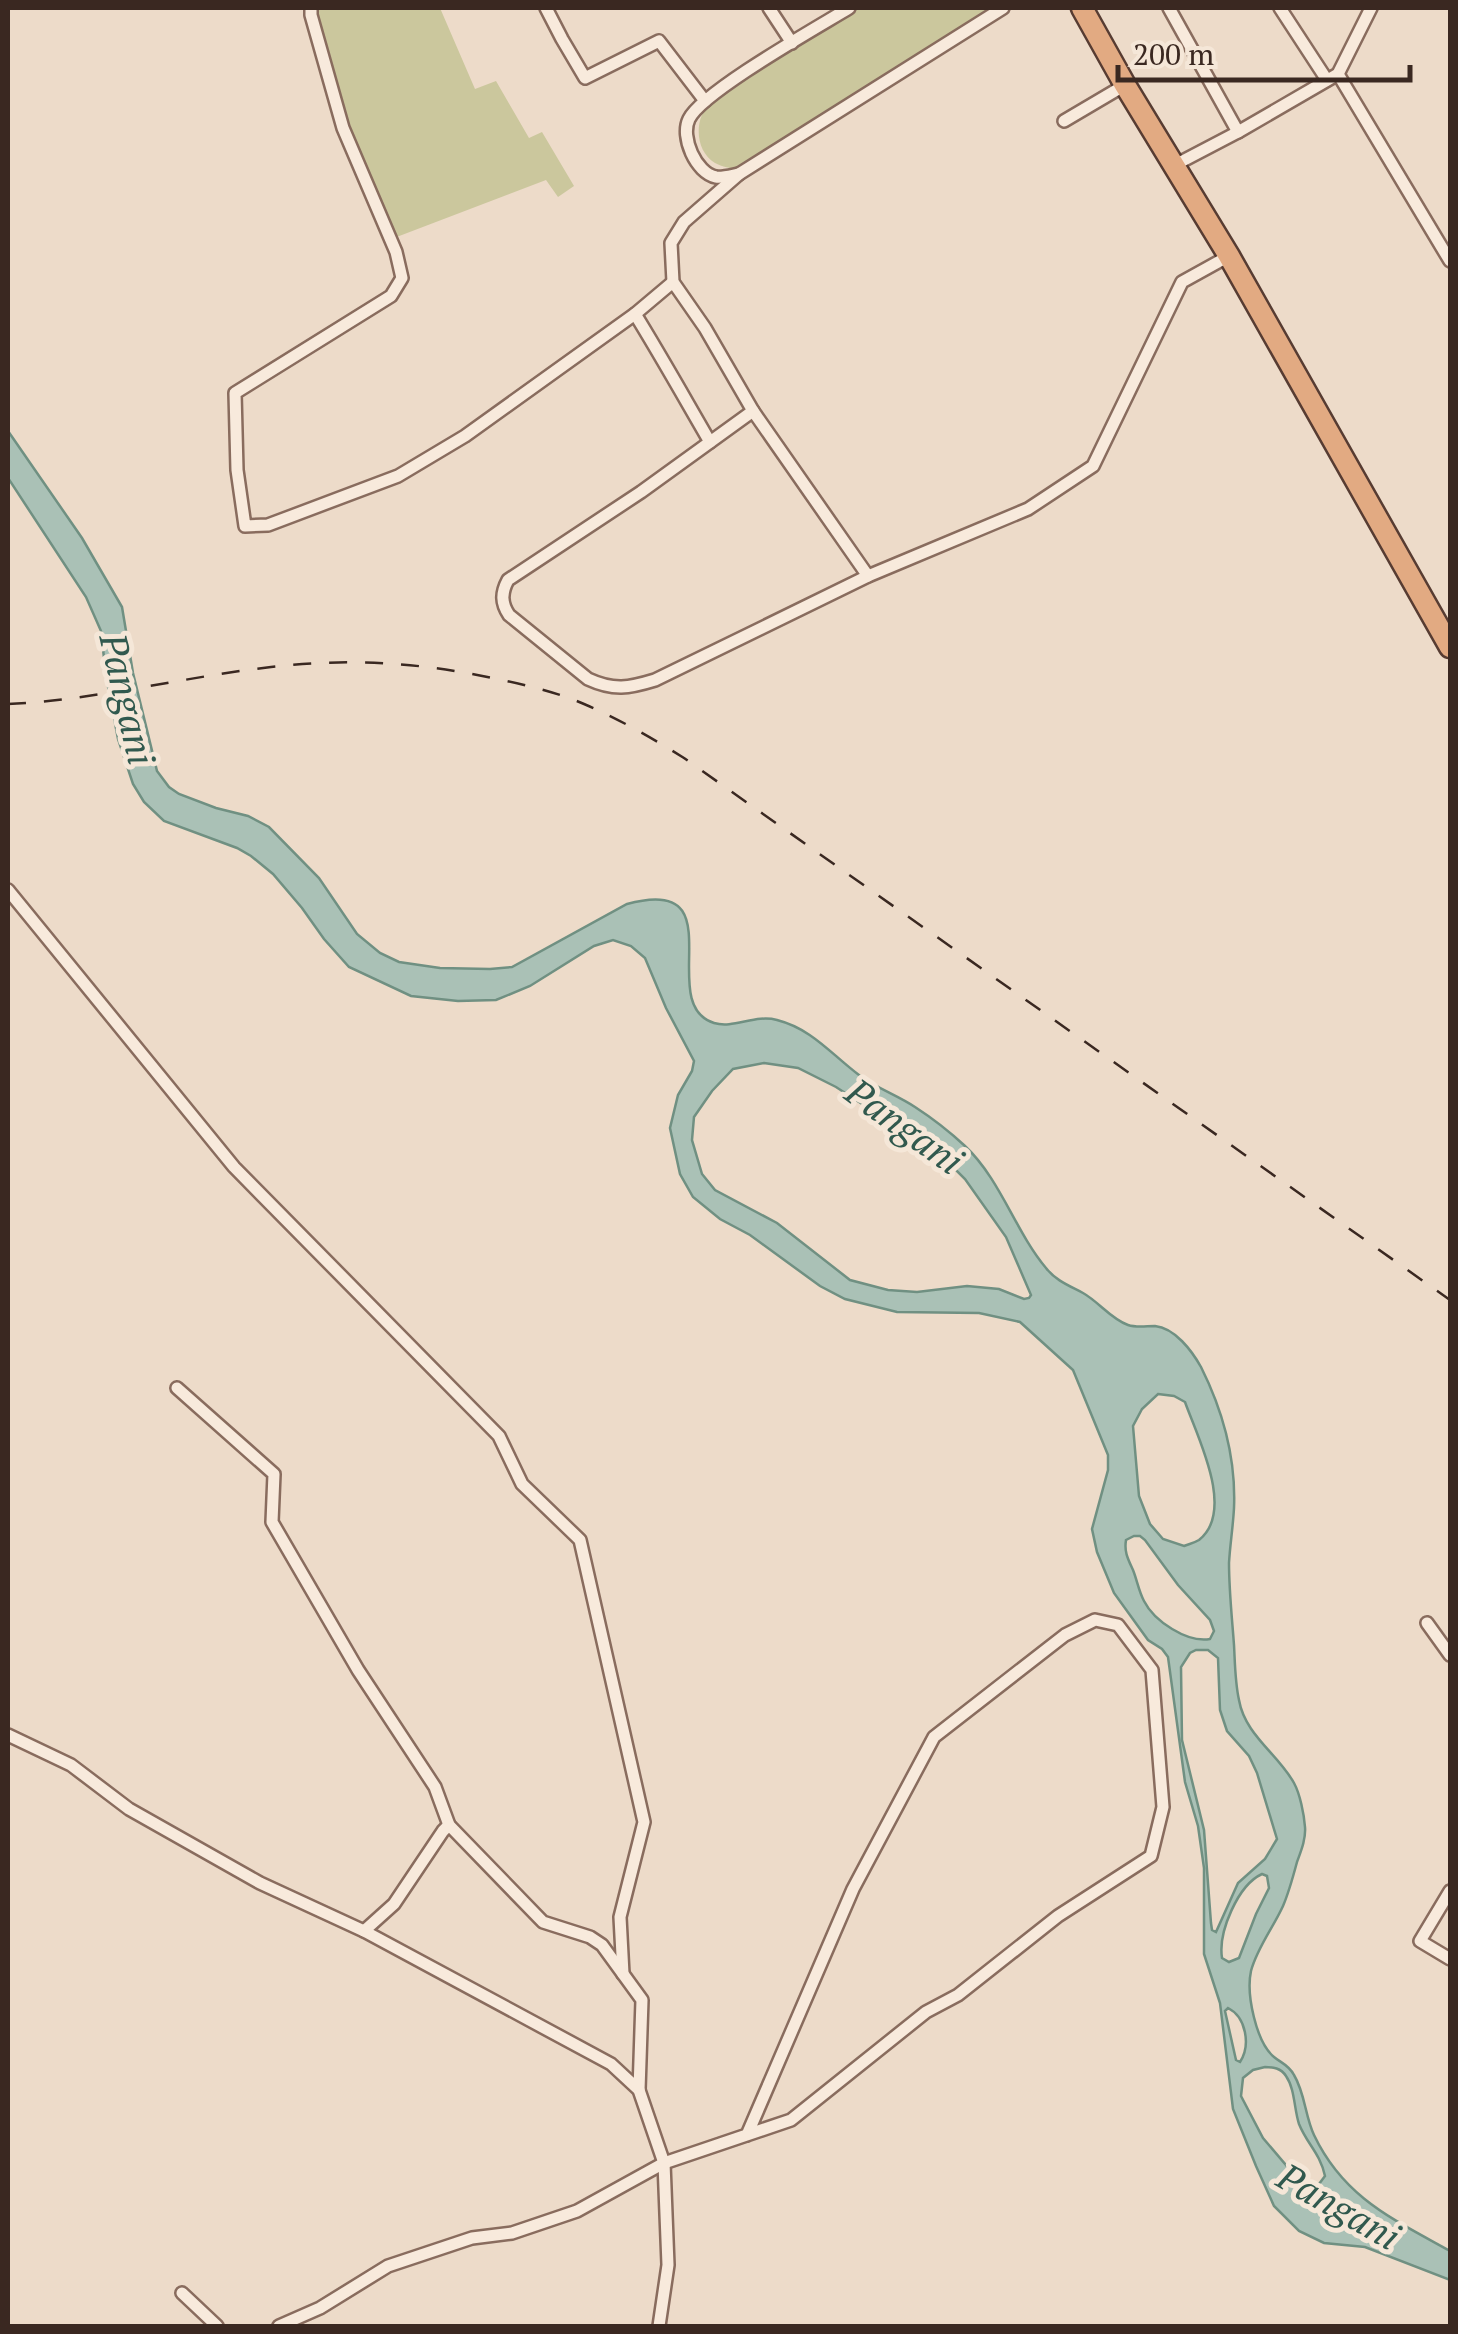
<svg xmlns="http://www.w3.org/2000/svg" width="1458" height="2334" font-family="'PT Serif',serif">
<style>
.green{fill:#cbc79d}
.water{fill:#aac1b6;stroke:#709082;stroke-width:2.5;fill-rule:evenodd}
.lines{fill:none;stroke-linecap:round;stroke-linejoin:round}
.minor-casing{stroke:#896c5e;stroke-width:16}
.trunk-casing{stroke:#573c32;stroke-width:25}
.minor{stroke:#f8eadc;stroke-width:11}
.trunk{stroke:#e2aa82;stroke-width:20}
.rail{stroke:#3a2821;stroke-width:2.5;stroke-dasharray:18 18;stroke-linecap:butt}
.labels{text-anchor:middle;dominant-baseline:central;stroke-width:10;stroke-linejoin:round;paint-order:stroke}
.water-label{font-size:38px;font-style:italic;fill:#31594e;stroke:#f5e7d8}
</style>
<rect width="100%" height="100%" fill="#eddbc9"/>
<!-- green -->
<g class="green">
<path d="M315,8H440L475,89L496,81L529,138L542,132L574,186L558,197L546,180L394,238L346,127L315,14Z"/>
<path d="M857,8H995L738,170C731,168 722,167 715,163C694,150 694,117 711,102C721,93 733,86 744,79C781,54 819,31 857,8Z"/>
</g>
<!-- water -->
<path class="water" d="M8,431L82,538L122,607L133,673L157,771L169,787L179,794L216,808L248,816L269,827L319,878L357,934L380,953L399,962L440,968L490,969L512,967L627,904C738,873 653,1004 714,1023C734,1029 755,1014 777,1020C812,1029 831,1054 859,1075C876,1088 897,1095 915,1107C932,1118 950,1132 965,1146C1001,1180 1015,1231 1046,1268C1056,1281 1070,1286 1083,1293C1099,1302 1111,1319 1128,1325C1137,1328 1146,1326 1155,1326C1175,1328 1192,1351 1201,1367C1223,1411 1236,1460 1234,1508C1233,1527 1230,1545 1229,1563C1229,1590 1232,1618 1234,1645C1235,1663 1235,1682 1239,1700C1245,1735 1278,1754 1294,1783C1300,1794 1304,1814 1305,1827C1306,1839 1301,1851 1297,1862C1293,1877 1289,1892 1283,1906C1273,1928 1257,1948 1251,1971C1246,1994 1256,2042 1274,2057C1281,2063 1289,2065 1294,2075C1305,2093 1305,2116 1314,2135C1344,2198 1393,2219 1450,2251V2280L1365,2247L1324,2243L1299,2231L1274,2206L1256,2166L1233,2109L1220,2003L1204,1954V1868L1198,1826L1185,1782L1168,1657L1162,1649L1148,1640L1114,1593L1097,1552L1092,1529L1108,1470V1455L1073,1370L1020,1322L979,1313L897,1312L845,1299L820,1286L750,1235L720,1219L693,1197L680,1174L670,1128L678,1095L692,1071L694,1061L666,1008L645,958L631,946L613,940L594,946L530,986L496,1000L458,1001L411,996L349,967L324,939L302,908L273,874L251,856L237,848L164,821L144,802L133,784L118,739L106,676L101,631L86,597L8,478ZM764,1063L798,1068L836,1087L942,1156L965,1179L1006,1237L1031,1295L1029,1298L1024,1299L999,1289L967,1286L917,1292L888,1290L850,1280L777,1223L715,1190L702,1174L692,1140L694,1117L712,1091L733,1069ZM1158,1394L1174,1396L1185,1402C1197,1436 1236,1511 1199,1540C1194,1543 1189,1544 1184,1546L1163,1539L1150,1524L1139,1496L1133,1426L1142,1409ZM1134,1536H1140L1145,1540L1178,1585L1210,1620L1214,1631L1210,1639C1187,1643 1154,1621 1144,1601C1139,1592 1137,1580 1133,1570C1128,1559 1124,1552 1126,1540ZM1196,1650H1208L1218,1658L1220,1710L1227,1731L1249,1756L1257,1773L1277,1839L1265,1859L1238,1883L1216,1932L1212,1930L1211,1923L1204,1830L1182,1740L1181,1667L1190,1653ZM1262,1874L1267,1876L1269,1888L1256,1914L1239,1958L1229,1962L1222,1958C1218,1932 1238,1885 1262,1874ZM1228,2008C1246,2017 1251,2045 1240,2062L1236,2060L1225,2011ZM1265,2067C1273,2067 1281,2068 1286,2076C1295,2089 1294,2109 1299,2124C1307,2144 1320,2153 1325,2176L1319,2184L1310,2185L1297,2178L1263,2138L1241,2096L1243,2078L1253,2070Z"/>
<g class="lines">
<!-- minor casing -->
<g class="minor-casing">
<g id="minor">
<path d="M311,8V15L343,128L396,252L402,278L391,296L235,393L237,470L245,526L268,525L398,476L465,436L635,314L673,282"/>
<path d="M546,8L562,39L585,78L659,41L705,101"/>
<path d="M769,8L792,43"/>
<path d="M1169,8L1238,132"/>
<path d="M1280,8L1327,80"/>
<path d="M1338,74L1450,261"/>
<path d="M1064,121L1125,85"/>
<path d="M1173,166L1238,132L1338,74L1371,8"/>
<path d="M739,174C733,175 722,178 716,177C696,173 680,137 689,119C702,92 818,27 849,8"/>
<path d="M635,314C661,356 685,399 710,442"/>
<path d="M753,411L641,492L508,580C501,593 501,603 509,615L588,679C614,691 629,688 655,680L868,576L1028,509L1093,466L1182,282L1229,256"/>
<path d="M868,576L753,411L705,328L673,282L671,243L684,222L739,174L1003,8"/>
<path d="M8,890L234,1167L499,1436L522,1484L580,1540L644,1822L620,1917L623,1974"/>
<path d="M177,1388L274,1474L272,1522L358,1670L435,1787L449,1825L543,1922L590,1937L602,1945L642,2000L639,2090"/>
<path d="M1427,1623L1450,1655"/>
<path d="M8,1735L71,1765L129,1809L260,1883L364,1931L611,2064L639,2090L664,2163L668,2265L659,2326"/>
<path d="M1450,1891L1420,1941L1450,1959"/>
<path d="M364,1931L394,1904L443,1831L449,1825"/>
<path d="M182,2293L217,2326"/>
<path d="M279,2326L320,2308L388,2266L472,2238L512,2233L577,2211L664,2163L791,2120L926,2012L958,1995L1058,1916L1151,1856L1163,1807L1152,1670L1118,1625L1095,1620L1065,1635L934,1737L853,1889L747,2135"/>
</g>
</g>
<!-- trunk casing -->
<g class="trunk-casing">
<path id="trunk" d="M1082,8L1125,85L1229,256L1450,647"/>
</g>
<!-- minor -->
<use href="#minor" class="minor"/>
<!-- trunk -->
<use href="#trunk" class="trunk"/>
<!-- rail -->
<path class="rail" d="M8,704C96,700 183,677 271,667C350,658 418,662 497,679C526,685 556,692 584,704C619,719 652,738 684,758L1450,1300"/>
</g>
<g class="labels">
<!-- water labels -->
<g class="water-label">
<text transform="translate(128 699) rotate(77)">Pangani</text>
<text transform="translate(905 1126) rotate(36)">Pangani</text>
<text transform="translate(1339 2206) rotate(30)">Pangani</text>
</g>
</g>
<!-- border -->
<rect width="1458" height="2334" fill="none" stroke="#3a2821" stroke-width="20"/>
<!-- scale -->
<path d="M1118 65v15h292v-15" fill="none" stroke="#3a2821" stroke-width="5"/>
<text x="1133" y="65" font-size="30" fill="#3a2821" stroke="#f5e7d8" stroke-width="8" paint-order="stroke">200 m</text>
</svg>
